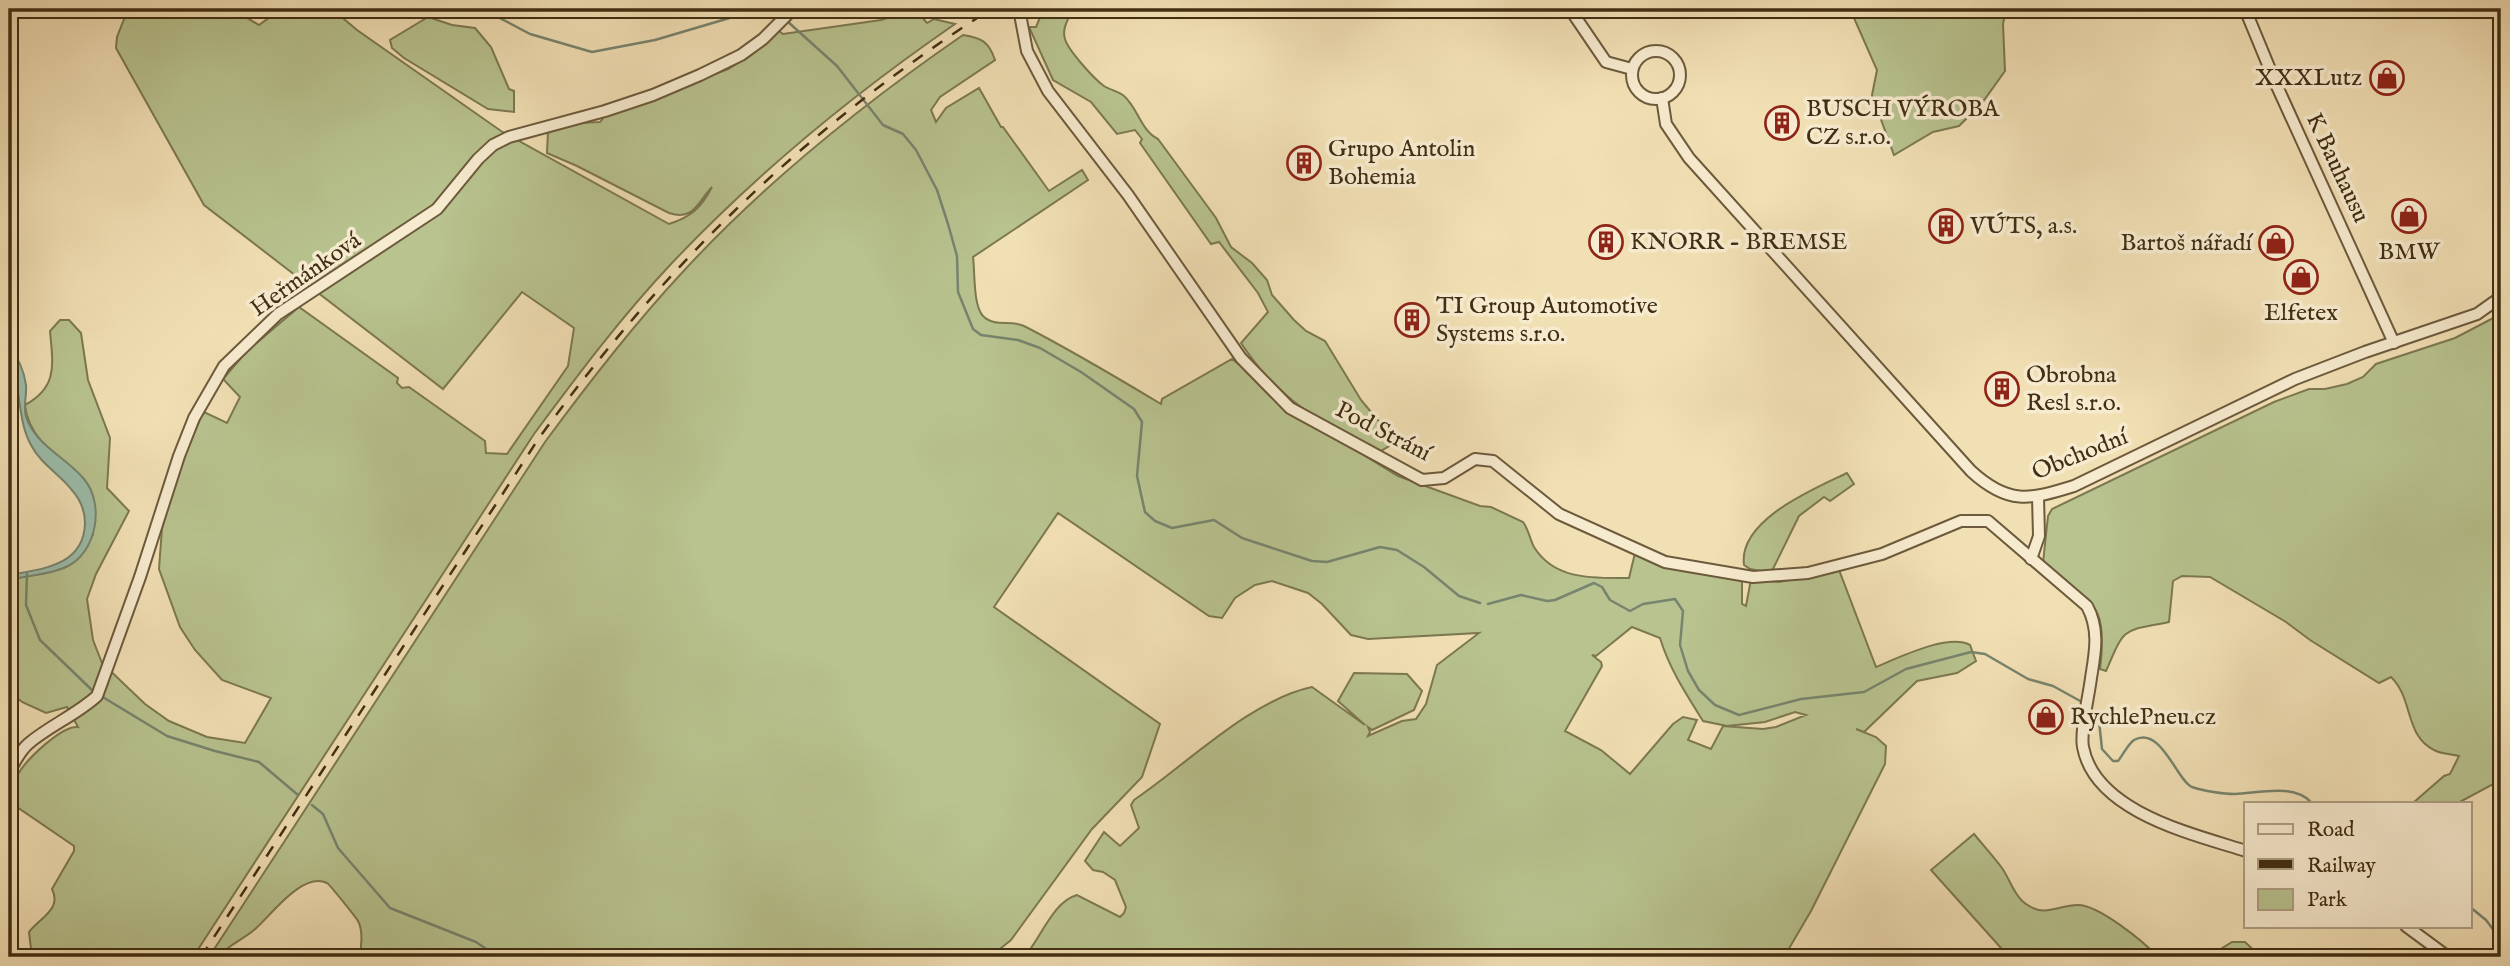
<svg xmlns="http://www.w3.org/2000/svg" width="2510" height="966" font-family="'IM FELL English',serif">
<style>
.green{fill:#b8c38f;stroke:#7c7851;stroke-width:2;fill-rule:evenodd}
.water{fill:#9bbdab;stroke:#77846e;stroke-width:2}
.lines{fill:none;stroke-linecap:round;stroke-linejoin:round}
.stream{stroke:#77846e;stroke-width:2.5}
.minor-casing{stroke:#6d5a3c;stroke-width:14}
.minor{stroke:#f7ebcf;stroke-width:10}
.rail{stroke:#412e13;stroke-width:2.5;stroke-dasharray:12 12;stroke-linecap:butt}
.labels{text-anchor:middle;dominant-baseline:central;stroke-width:7;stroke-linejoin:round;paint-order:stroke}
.poi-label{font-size:24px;fill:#412e13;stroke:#f7ebcf;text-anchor:start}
.street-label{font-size:24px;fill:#412e13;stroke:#f7ebcf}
</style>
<rect width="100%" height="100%" fill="#f2e0b5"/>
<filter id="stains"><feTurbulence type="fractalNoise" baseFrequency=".00286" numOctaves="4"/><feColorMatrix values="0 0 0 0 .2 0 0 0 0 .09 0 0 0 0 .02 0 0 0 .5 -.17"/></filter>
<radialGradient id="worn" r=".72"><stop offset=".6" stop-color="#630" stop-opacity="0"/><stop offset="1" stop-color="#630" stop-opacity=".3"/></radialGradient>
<!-- green -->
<g class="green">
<path d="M128,9H232L259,25L281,9H332L357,30L501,131L669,224C691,217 701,208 712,187C697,203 694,221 669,213L577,166L547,153L548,131L580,123L600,122L604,117L728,69L751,55L779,31L783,34L881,20L915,9L927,23L934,19L955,24C852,95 757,173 671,264C621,317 577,376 534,434L193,957H29L31,949L29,932C41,917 62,909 52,889L74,851V846L17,807L18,803L10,795C11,787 13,780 18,774C27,759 62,725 78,727L67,707L46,713L22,702L9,691V580L66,567L93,535L84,479C61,459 28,439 25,405C58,387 53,365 50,331L60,320H69L81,333L88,380L110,438L107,488L129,511L96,574L87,599L93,640L102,663L145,704L169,721L207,737L245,743L271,698L222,680L195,650L180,627L159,569L162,528L180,466L201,417L204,412L227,423L240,397L223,379L247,351L299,307L398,378L397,383L402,388L409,387L485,441L486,453L507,454L568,366L574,328L522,292L443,389L204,205L116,48L117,37Z"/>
<path d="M1057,9H1069L1071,13C1067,21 1062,30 1065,39C1068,50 1094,79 1104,86C1110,90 1118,91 1124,96C1138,108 1141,131 1158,139L1216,218L1231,247L1252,263L1267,280L1272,295L1294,320L1306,331L1325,341L1361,400L1396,442L1379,452C1319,421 1279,401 1241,343L1268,312L1258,293L1219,242L1211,244L1140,143L1142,139L1135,130L1117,134L1091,102L1053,80L1029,27H1036L1041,15Z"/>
<path d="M1850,9H2006L2003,24L2005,71L1982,103L1959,126L1933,132L1894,155L1872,95L1877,70Z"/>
<path d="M428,17L452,25L475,28L491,47L509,89L514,91V112L488,109L404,58L392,48L390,40Z"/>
<path d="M963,35C982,38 989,42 995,60L940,97L931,110L936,122L946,108L979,88L1001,127H1003L1049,191L1082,170L1088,180L973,257C975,271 973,306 983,316C995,328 1010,319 1024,326C1071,350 1116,377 1161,404L1162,399L1232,359L1341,441L1398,476L1480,506L1491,507L1523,522C1529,530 1530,540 1534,547C1555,581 1595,578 1629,578L1635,553L1742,578V604L1746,606L1751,579L1779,582L1839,570L1876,667C1898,658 1948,633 1970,645L1976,661L1957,673L1917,681L1864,732L1856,729L1876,737L1886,746L1885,764L1811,911L1784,957H1024C1041,939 1052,902 1077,895L1120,917L1124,913L1126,907L1115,880L1103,872L1093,870L1085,861L1104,832L1120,846L1139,828L1131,805L1134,800C1186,765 1250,700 1312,687L1365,725L1338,701L1354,673L1407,674L1422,691L1414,710L1372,730L1368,727L1370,732L1368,736L1402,721L1416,719L1426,704L1437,665L1479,633L1368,639L1351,635L1322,604L1308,593L1272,581L1255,585L1235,598L1222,618L1209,616L1058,513L994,607L1160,724L1142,777L1092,829L1011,940L990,957H359C362,947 363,930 358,921C355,916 330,885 327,883C302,871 270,917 254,930C247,936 239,940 232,945C224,951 219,957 209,957L545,442C587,385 630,329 679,276C763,184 860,106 963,35ZM1632,627L1660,638C1669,668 1686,694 1703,721L1727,726L1765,722L1795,712L1806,715L1776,727L1763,729L1723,726L1711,749L1688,740L1697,720L1683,717L1673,724L1630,774L1601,750L1565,731L1602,666L1601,662L1592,655L1596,656Z"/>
<path d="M2501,314V780L2458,803H2413L2444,776L2450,774L2459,756C2452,754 2443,754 2436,751C2404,737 2414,699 2391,677L2379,683L2310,640L2286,622L2210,577L2182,576L2173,581L2169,622C2121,632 2126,625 2106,671L2100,669C2109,597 2089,605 2043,563L2048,516L2052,509L2274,402L2309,389H2325L2347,384L2363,377L2376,364L2455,338Z"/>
<path d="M1847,473L1854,484L1830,501L1824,497L1799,516L1771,573L1750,569L1744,565C1738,520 1814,489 1847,473Z"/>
<path d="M1974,834C1983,845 1993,856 2002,868C2009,878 2015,897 2026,904C2046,918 2057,905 2078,905C2099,905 2144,942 2158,957H2009L1931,870Z"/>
<path d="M2232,942H2245L2261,957H2208Z"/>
</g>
<!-- water -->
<path class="water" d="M9,346C17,356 24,371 26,385C27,395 23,407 26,417C36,446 66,457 84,479C105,504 97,553 66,567C50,575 27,575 9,580V575C42,569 84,566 85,523C85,509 80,499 71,489C59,474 40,463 31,445C22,429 21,411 18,393C14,376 9,363 9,346Z"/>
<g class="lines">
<!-- stream -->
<g class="stream">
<path d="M417,9L494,15L530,34L592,52L655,40L760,9H774"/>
<path d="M787,21L837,66L883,125L903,134L916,150L937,190L948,224L957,256L958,292L973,329L981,335L1018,340L1040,348L1081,372L1134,409L1142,422L1137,476L1145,512L1155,521L1172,528L1214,520L1242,538L1312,561L1327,562L1380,547L1397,550L1424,567L1459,596L1480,603"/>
<path d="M27,574L26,605L40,640L94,692"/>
<path d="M1488,604L1521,595L1547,601L1555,600L1594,583L1602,587L1610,600L1630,611L1643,604L1675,599L1683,611L1680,645L1688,671L1699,690L1715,705L1739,715L1801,699L1864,692L1906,669L1971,652L1985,654L2028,679L2053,686L2082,702"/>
<path d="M101,696L167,736L215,751L259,762L298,795"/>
<path d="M2090,708L2099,721L2102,749L2113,761H2118C2123,755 2128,744 2134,740C2161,725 2177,781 2192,787C2204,791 2223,794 2235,794C2259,793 2294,783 2312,803"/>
<path d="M312,805L323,814L338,848L390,908L476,942L498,957"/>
<path d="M2470,907L2486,920L2501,940"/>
</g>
<!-- minor casing -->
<g class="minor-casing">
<g id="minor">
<path d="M1019,9L1027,51L1048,91L1128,195L1241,358L1290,408L1422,480L1444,478L1475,459L1493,461L1559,514L1665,562L1753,577L1808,573L1882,554L1961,521H1988L2087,606C2100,630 2095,653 2091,678C2089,695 2080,732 2083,747C2095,812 2193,834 2246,851"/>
<path d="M1570,9L1606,62L1632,69"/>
<path d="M2245,9L2276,84L2394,343"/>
<circle cx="1656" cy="75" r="24"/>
<path d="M1662,98L1666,124L1689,158L1971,471C2008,505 2029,500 2074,486L2295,379L2365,352L2477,314L2501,297"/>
<path d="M2031,559L2039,536L2038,497"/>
<path d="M9,772C14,763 20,751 28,744C49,726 76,715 97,696L140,577L179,456L194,418L224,366L278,314L437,209L478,159L493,145L509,137L605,111L653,95L700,75L741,55L763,39L793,9"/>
<path d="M2406,926L2448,957"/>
</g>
</g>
<!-- minor -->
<use href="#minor" class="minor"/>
<!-- rail -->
<path class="rail" d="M201,957L539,438C668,261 807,127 991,9"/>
</g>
<!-- icons -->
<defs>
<g id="shop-ring" transform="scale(1.75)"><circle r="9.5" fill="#f7ebcf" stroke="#8f2418" stroke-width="1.5"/><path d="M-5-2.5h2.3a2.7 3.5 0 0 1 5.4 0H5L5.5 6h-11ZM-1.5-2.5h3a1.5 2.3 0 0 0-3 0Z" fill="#8f2418"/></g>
<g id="building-ring" transform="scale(1.75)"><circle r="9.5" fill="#f7ebcf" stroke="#8f2418" stroke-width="1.5"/><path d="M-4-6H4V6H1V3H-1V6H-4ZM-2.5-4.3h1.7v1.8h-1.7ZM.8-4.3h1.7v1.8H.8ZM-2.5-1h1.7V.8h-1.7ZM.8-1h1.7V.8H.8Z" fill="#8f2418"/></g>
</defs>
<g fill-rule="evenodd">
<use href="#shop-ring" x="2387" y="78"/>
<use href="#building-ring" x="1782" y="123"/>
<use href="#building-ring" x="1304" y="163"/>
<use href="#shop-ring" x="2409" y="216"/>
<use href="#building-ring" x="1946" y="226"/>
<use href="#building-ring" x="1606" y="242"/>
<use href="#shop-ring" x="2276" y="243"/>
<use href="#shop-ring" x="2301" y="277"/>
<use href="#building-ring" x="1412" y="320"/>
<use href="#building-ring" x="2002" y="389"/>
<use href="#shop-ring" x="2046" y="717"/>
</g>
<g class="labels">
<!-- poi labels -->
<g class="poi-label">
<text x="2362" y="78" text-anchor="end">XXXLutz</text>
<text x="1806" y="109">BUSCH VÝROBA<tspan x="1806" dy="28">CZ s.r.o.</tspan></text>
<text x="1328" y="149">Grupo Antolin<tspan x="1328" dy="28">Bohemia</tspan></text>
<text x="1970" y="226">VÚTS, a.s.</text>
<text x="1630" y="242">KNORR - BREMSE</text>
<text x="2252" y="243" text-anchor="end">Bartoš nářadí</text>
<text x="2409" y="252" text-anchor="middle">BMW</text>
<text x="1436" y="306">TI Group Automotive<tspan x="1436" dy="28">Systems s.r.o.</tspan></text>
<text x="2301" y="313" text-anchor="middle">Elfetex</text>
<text x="2026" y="375">Obrobna<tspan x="2026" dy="28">Resl s.r.o.</tspan></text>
<text x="2070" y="717">RychlePneu.cz</text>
</g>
<!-- street labels -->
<g class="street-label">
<text transform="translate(2337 168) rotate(65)">K Bauhausu</text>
<text transform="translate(306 275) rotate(-35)">Heřmánková</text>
<text transform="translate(1383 432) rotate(27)">Pod Strání</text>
<text transform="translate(2080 455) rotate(-22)">Obchodní</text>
</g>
</g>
<!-- margin -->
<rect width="2510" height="966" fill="none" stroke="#f2e0b5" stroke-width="35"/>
<rect x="10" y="10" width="2489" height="945" fill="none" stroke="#412e13" stroke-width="3.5"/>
<rect x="18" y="18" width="2475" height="931" fill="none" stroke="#412e13" stroke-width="2"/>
<!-- legend -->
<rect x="2244" y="802" width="228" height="126" fill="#f7ebcf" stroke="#ae9f84" stroke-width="2"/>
<rect x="2258" y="824" width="35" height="10" fill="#f7ebcf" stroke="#ae9f84" stroke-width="2"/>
<text x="2307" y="836" font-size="21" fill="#412e13">Road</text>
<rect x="2258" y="859" width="35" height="10" fill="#412e13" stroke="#ae9f84" stroke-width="2"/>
<text x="2307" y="872" font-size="21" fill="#412e13">Railway</text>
<rect x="2258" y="889" width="35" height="21" fill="#b8c38f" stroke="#ae9f84" stroke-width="2"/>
<text x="2307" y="906" font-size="21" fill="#412e13">Park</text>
<rect width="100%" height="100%" filter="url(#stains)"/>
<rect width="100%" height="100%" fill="url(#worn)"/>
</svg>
